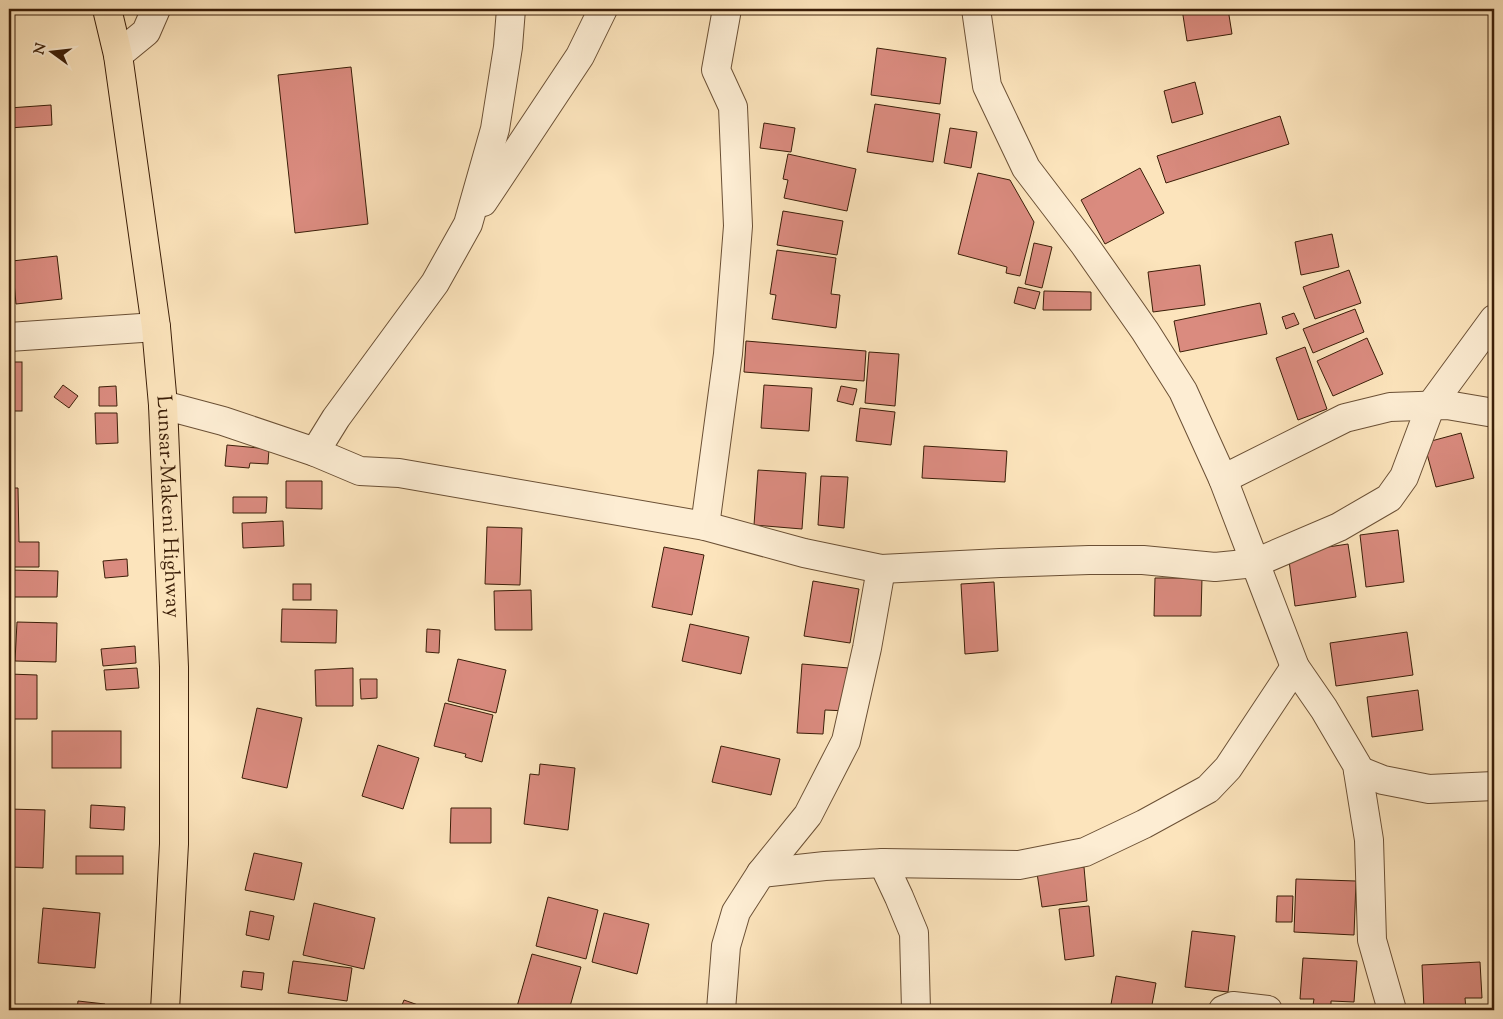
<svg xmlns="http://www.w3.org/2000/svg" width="1503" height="1019" font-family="'Sorts Mill Goudy',serif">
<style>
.building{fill:#da8b7f;stroke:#3b1e08}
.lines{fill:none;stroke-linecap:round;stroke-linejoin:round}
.minor-casing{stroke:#6b5035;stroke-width:30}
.major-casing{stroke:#3b1e08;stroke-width:30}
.minor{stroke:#fdedd3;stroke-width:28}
.major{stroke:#fce4bc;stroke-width:28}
.labels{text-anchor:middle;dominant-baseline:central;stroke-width:4;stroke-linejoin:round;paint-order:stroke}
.street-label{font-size:21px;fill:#3b1e08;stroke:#fdedd3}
</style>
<rect width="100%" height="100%" fill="#fce4bc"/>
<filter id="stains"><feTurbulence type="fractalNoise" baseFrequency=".004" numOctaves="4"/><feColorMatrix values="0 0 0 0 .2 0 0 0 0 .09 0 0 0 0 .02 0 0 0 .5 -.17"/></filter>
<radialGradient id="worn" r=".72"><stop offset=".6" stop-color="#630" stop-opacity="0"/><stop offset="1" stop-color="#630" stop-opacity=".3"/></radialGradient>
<!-- building -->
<g class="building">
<path d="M1182,9H1228L1232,34L1187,41Z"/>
<path d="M877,48L946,58L940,104L871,95Z"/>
<path d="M351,67L368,224L295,233L278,75Z"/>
<path d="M1195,82L1203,114L1172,123L1164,91Z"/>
<path d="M875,104L940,114L933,162L867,152Z"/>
<path d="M51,105L52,125L9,128V108Z"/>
<path d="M1280,116L1289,144L1166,183L1157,156Z"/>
<path d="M764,123L795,128L791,152L760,148Z"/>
<path d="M950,128L977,132L971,168L944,163Z"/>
<path d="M788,154L856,169L847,211L784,198L788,180L783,179Z"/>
<path d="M1140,168L1164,213L1105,244L1081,200Z"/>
<path d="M978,173L1010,180L1034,222L1020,276L1006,273L1007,267L958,254Z"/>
<path d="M783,211L843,221L837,255L777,245Z"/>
<path d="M1332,234L1339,267L1301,275L1295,242Z"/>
<path d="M1034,243L1052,247L1042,288L1025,284Z"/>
<path d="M777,250L836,258L831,294L840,295L836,328L772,319L776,295L770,294Z"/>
<path d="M57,256L62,299L16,304L12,261Z"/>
<path d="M1200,265L1205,305L1153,312L1148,272Z"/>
<path d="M1349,270L1361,303L1315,319L1303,287Z"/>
<path d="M1018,287L1040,292L1035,309L1014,303Z"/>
<path d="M1044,291L1091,292V310H1043Z"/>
<path d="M1260,303L1267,334L1180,352L1174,321Z"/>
<path d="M1355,309L1364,332L1313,353L1303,329Z"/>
<path d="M1294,313L1299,324L1286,329L1282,317Z"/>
<path d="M1367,338L1383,374L1333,396L1317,361Z"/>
<path d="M746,341L866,351L864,381L744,372Z"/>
<path d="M1305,347L1327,409L1298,420L1276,358Z"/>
<path d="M869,352L899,354L895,406L865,403Z"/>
<rect x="9" y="362" width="13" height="49"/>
<path d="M63,385L78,396L69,408L54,397Z"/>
<path d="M764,385L812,388L809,431L761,428Z"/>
<path d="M116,386L117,406H99V387Z"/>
<path d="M841,386L857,389L853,405L837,401Z"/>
<path d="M860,408L895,412L891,445L856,441Z"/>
<path d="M95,413H117L118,443L96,444Z"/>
<path d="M1461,433L1474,478L1436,487L1424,443Z"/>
<path d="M227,445L269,449L268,464L250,463L249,468L225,466Z"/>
<path d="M924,446L1007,451L1005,482L922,478Z"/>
<path d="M758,470L806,473L802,529L754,525Z"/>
<path d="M821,476L848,477L844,528L818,525Z"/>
<path d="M286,481H322V509L286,508Z"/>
<path d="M9,488H18L19,542H39V567H9Z"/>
<path d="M233,497H267L266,513H233Z"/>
<path d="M283,521L284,546L243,548L242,523Z"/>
<path d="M487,527L522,528L520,585L485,584Z"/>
<path d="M1398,530L1404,582L1366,587L1360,535Z"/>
<path d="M1348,544L1356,597L1295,606L1288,553Z"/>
<path d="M664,547L704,555L692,615L652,607Z"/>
<path d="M127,559L128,576L105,578L103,561Z"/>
<path d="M9,570L58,571L57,597H9Z"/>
<path d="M1155,578H1202L1201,616H1154Z"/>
<path d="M813,581L859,589L850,643L804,636Z"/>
<path d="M994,582L998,651L965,654L961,584Z"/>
<rect x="293" y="584" width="18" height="16"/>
<path d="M531,590L532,630H495L494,591Z"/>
<path d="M282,609L337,610L336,643L281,642Z"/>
<path d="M17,622L57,623L56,662L15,661Z"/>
<path d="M690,624L749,637L741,674L682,661Z"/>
<path d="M427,629L440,630L439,653L426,652Z"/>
<path d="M1407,632L1413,675L1336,686L1330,643Z"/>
<path d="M135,646L136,663L103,666L101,649Z"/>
<path d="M458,659L506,670L496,713L448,701Z"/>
<path d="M802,664L849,668L847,711L825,710L823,734L797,733Z"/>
<path d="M137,668L139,688L106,690L104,670Z"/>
<path d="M353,668V706H316L315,670Z"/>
<path d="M9,674L37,675V719H9Z"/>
<path d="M360,679H377V698L361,699Z"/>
<path d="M1418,690L1423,730L1372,737L1367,697Z"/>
<path d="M445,703L493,715L482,762L465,757L466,754L434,746Z"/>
<path d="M257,708L302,718L287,788L242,778Z"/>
<rect x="52" y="731" width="69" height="37"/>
<path d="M378,745L419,758L403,809L362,796Z"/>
<path d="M721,746L780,759L771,795L712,782Z"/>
<path d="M540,764L575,768L568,830L524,824L530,774L539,775Z"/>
<path d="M91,805L125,807L124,830L90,828Z"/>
<path d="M451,808H491V843H450Z"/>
<path d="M9,809L45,810L43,868L9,867Z"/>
<path d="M254,853L302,863L294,900L245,890Z"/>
<rect x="76" y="856" width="47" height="18"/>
<path d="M1084,867L1087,901L1042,907L1037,873Z"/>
<path d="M1296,879L1356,881L1354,935L1294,932Z"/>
<path d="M1277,896H1293L1292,922H1276Z"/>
<path d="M548,897L598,910L586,959L536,946Z"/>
<path d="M314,903L375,918L364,969L303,955Z"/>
<path d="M1089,906L1094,956L1065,960L1059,909Z"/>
<path d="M43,908L100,913L95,968L38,963Z"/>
<path d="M250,911L274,916L269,940L246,935Z"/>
<path d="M604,913L649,924L637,974L592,962Z"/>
<path d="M1192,931L1235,936L1228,992L1185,987Z"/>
<path d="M532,954L581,967L569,1010H516Z"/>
<path d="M1303,958L1357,961L1354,1002L1331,1001V1006L1313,1005L1314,999H1300Z"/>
<path d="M293,961L352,968L347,1001L288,993Z"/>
<path d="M1480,962L1482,998H1465L1466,1010H1424L1422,965Z"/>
<path d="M243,971L264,973L262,990L241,987Z"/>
<path d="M1116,976L1156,983L1151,1010H1154H1110Z"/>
<path d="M404,1000L432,1010H400Z"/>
<path d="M78,1001L105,1004V1010H77Z"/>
<path d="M278,1005L332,1008V1010H277Z"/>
</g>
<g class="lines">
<!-- minor casing -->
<g class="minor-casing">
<g id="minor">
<path d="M976,9L987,86L1026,168L1084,244L1145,331L1183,391L1223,479L1295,667L1324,709L1357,765L1369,840L1372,940L1392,1010"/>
<path d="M118,55L146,32L156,9"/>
<path d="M483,202L580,56L603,9"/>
<path d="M9,337L156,327"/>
<path d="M163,405L223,421L315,452L336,418L435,283L468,224L495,129L508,47L511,9"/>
<path d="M315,452L360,471L399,473L705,526L804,553L881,569L1000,563L1089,560H1143L1215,567L1255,563L1339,527L1389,498L1404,477L1431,405L1494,319"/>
<path d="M1223,479L1345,418L1390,407L1447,405L1494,413"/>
<path d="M705,526L728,354L738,226L733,107L716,70L727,9"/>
<path d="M1358,770L1383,780L1429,789L1494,786"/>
<path d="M883,863L899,897L914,933L916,1010"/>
<path d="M761,873L825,866L883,863L1019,865L1085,852L1144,824L1208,789L1228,768L1295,667"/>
<path d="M721,1010L726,946L736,912L761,873L808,815L846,741L867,648L881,569"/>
<path d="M1223,1010L1233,1006L1268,1010"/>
</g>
</g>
<!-- major casing -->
<g class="major-casing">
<g id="major">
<path id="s1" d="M107,9L118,55L156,327L163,405L174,667V844L165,1010"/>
</g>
</g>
<!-- minor -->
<use href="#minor" class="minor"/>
<!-- major -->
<use href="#major" class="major"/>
</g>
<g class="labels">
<!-- street labels -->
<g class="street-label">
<text stroke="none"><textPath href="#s1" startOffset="502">Lunsar-Makeni Highway</textPath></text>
</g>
</g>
<!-- margin -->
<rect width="1503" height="1019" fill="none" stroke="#fce4bc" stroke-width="30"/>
<rect x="10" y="10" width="1483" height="999" fill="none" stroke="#3b1e08" stroke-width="2.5"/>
<rect x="15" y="15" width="1473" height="989" fill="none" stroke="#3b1e08"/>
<!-- north arrow -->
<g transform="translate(52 52) rotate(285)" stroke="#fdedd3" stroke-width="4" paint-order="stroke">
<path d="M0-4L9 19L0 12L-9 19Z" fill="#3b1e08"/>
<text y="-8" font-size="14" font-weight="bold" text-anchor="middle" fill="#3b1e08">N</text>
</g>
<rect width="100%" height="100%" filter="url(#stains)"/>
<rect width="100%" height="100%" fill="url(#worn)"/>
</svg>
